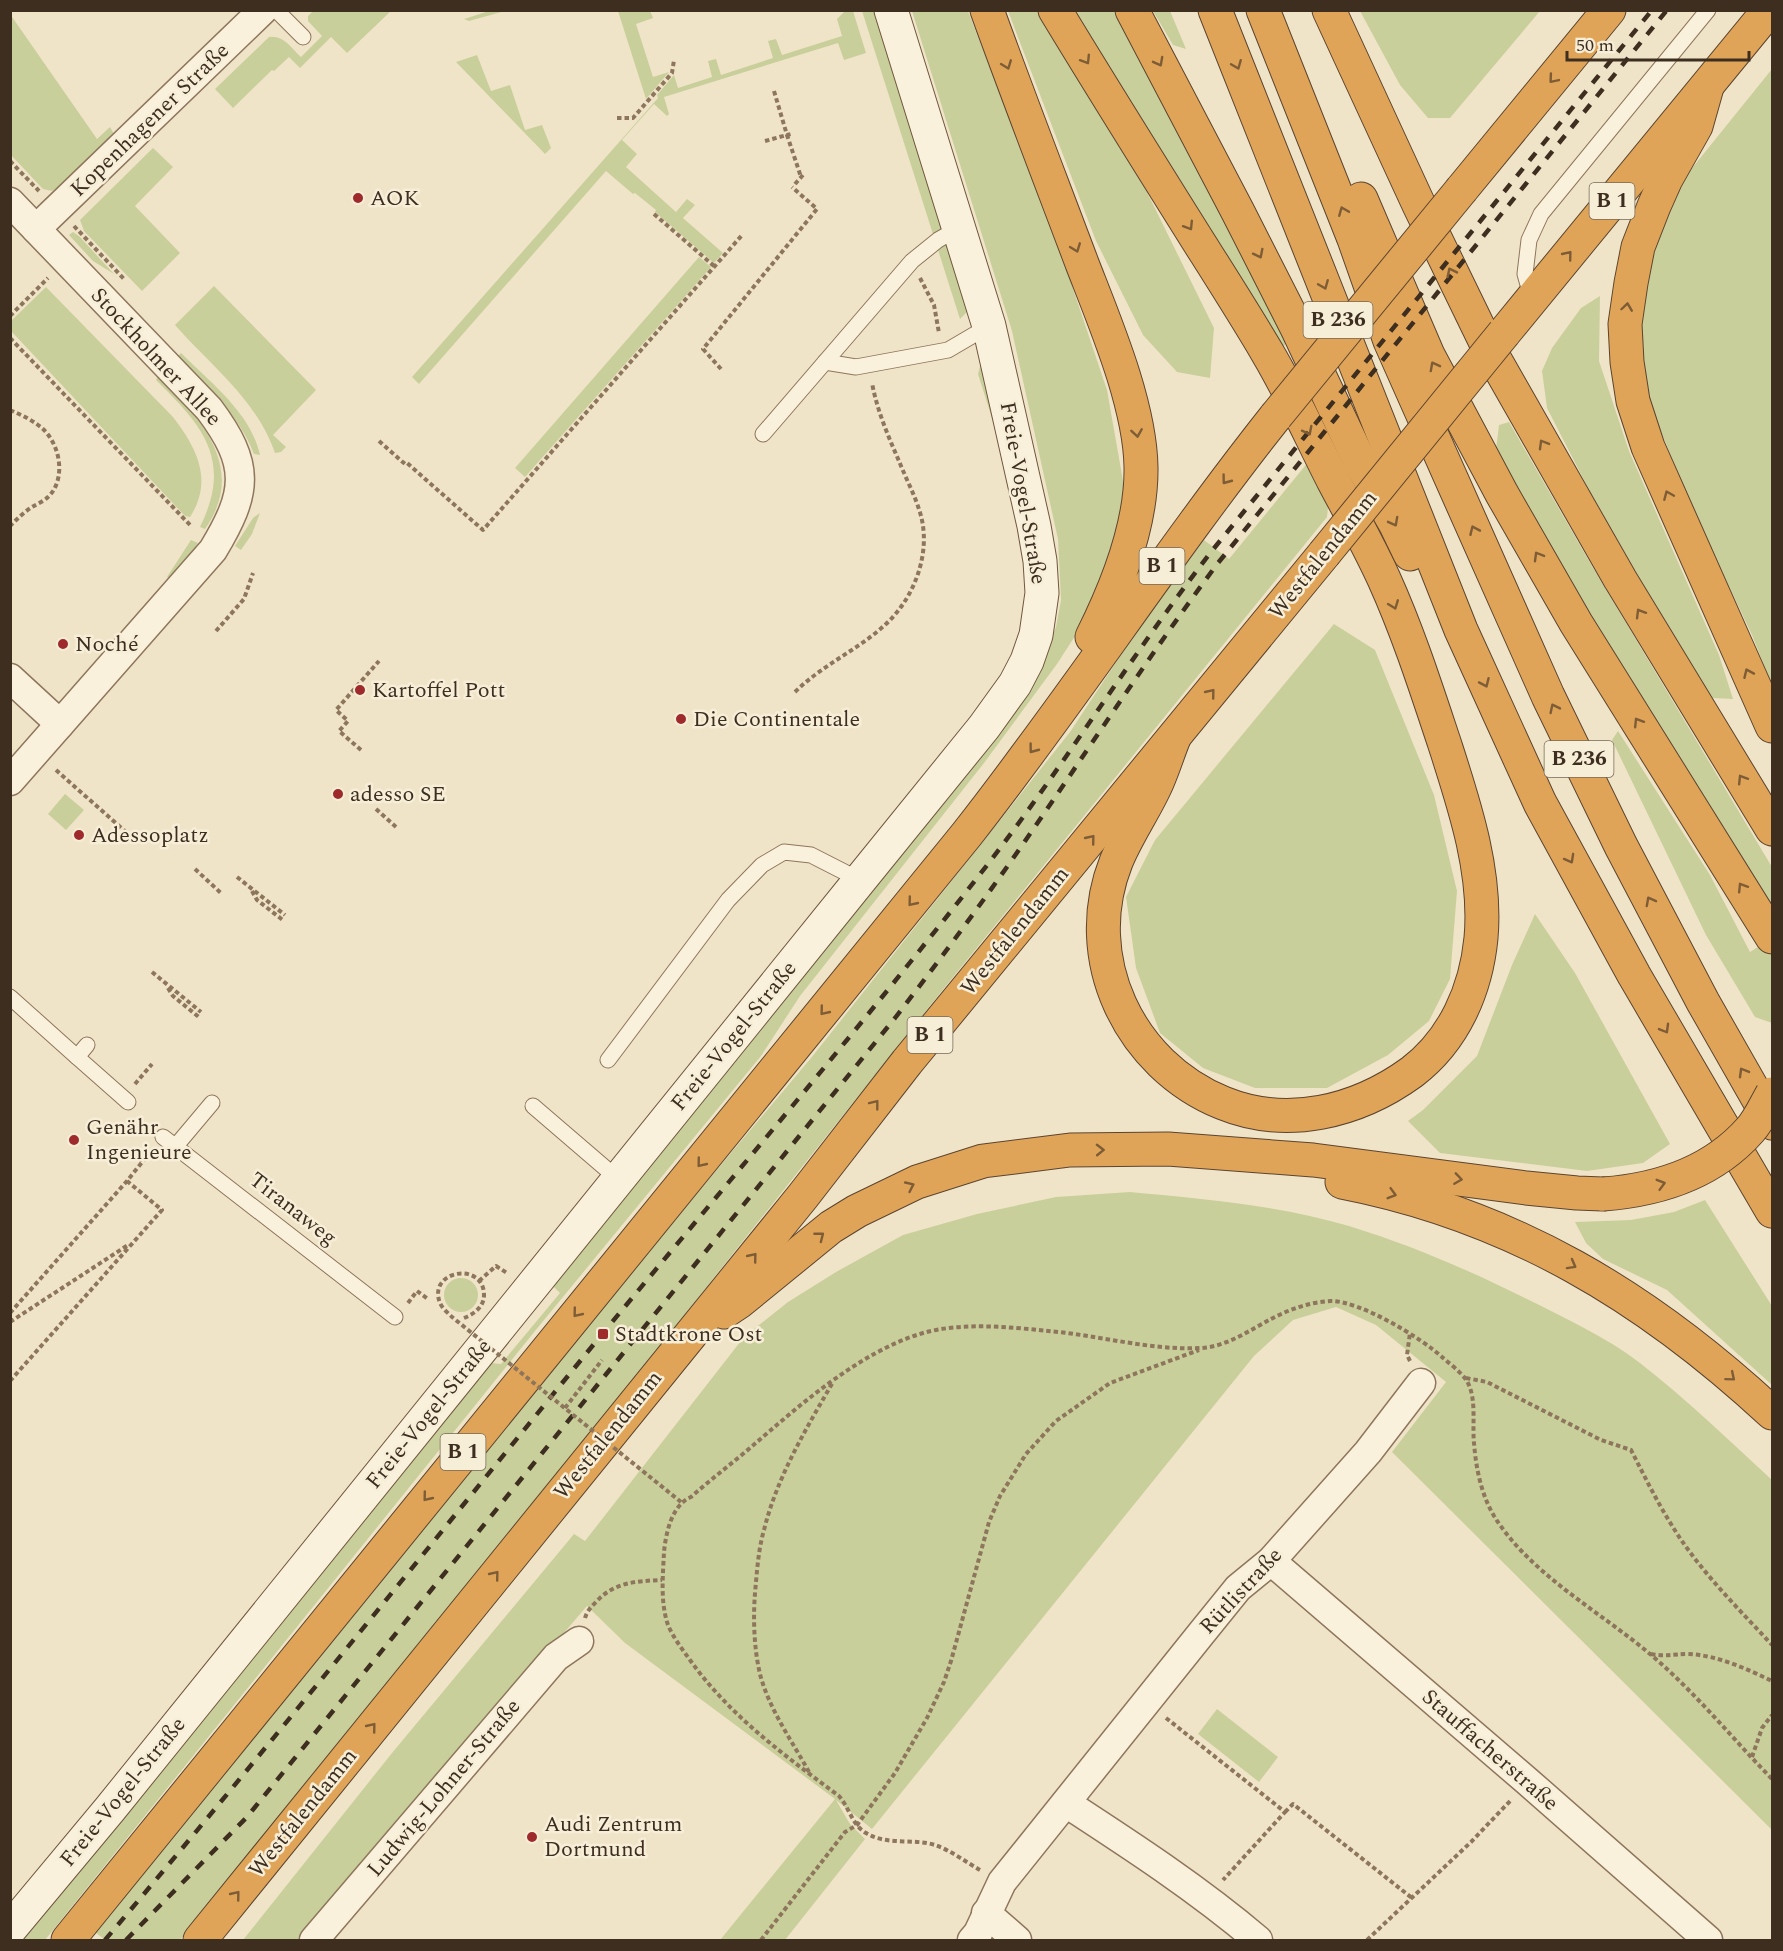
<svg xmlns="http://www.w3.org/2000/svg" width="1783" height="1951" font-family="Spectral,serif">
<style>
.green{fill:#c9cf9b}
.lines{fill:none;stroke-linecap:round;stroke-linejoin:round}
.lane-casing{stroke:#8d765c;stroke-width:17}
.street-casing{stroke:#8d765c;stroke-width:31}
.secondary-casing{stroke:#6f573f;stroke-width:35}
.highway-casing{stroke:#5b4430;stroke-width:35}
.path{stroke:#8d765c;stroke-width:4;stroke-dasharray:4.5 3;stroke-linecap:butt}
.lane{stroke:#faf1dc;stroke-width:15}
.street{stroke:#faf1dc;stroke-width:28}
.secondary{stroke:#faf1dc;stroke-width:33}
.highway{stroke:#e0a458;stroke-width:33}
.rail{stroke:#3d2e20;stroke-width:4.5;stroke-dasharray:10 10;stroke-linecap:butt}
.highway-bridge-casing{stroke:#5b4430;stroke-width:35;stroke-linecap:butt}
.path-bridge{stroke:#8d765c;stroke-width:4;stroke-dasharray:4.5 3;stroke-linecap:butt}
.highway-bridge{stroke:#e0a458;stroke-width:33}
.oneway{stroke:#7e5d36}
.poi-dot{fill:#9e2a2b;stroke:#f7eed8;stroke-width:2}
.labels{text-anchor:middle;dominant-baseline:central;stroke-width:5;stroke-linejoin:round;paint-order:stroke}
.shield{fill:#f7eed8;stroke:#756857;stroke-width:1.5}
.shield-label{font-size:21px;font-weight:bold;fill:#3d2e20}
.street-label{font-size:22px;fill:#3d2e20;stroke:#f7eed8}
.poi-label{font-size:22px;fill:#3d2e20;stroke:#f7eed8;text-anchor:start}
</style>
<rect width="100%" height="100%" fill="#f0e4c8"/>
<!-- green -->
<g class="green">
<path d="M313,11H391L347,53L331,37L300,68L289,57L274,71L272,70L233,108L215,89L269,37C284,35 291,48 301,57L322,36L308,21V16Z"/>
<path d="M489,11H505L469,21L464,19Z"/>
<path d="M618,11H650L653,18L636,24L653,77L669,72L646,99Z"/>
<path d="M845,11H853L866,53L844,60L838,43L664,97L669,114L667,116L654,104L622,140L637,154L626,167L676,212L687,199L695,205L683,218L723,253L714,263L655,212L656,210L635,193L633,194L606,171L419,384L412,377L658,98L657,95L674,75L678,88L712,77L708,61L716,59L721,75L773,58L768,41L776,39L782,55L842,36L837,19Z"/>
<path d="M862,11H874L968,311L960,319Z"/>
<path d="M912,11H968L1056,238L1107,390L1125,492L1117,557L1084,622L1057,664L984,763L800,996L761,1056L535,1331L45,1940H22L206,1717L492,1363L501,1364L560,1293L553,1286L994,740L1027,696L1056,627L1061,600L1058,539L1012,331Z"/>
<path d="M1008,11H1037L1141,180L1214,328L1210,378L1177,372L1143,335L1096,241Z"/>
<path d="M1071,11H1114L1289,340L1280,351Z"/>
<path d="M1153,11H1170L1186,49L1173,45Z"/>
<path d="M1360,11H1540L1450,118H1428L1400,85Z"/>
<path d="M10,14L97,139L110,127L114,134L59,187L52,191L43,189L11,155Z"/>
<path d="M477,55L491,91L510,85L525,130L542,125L551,148L545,154L456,62Z"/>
<path d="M1772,69V685L1752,635L1691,506L1652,409L1642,358V305L1650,258L1672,193Z"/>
<path d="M153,148L173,167L135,206L180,253L142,291L84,231L80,220Z"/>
<path d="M73,232L79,236L114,274L93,261L69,235Z"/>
<path d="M699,257L711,267L525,477L515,468Z"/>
<path d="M214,286L316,390L273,435L286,447L281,452L275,453C257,400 211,366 175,325Z"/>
<path d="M46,287L173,417C196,447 214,480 190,517L185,516L11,331V321Z"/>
<path d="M1600,296L1599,361L1629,451L1719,655L1733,699L1712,698L1686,659L1589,490L1547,408L1542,371L1552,348L1581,308Z"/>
<path d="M181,353C210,382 251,413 260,455L254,454C238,413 207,388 177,357Z"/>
<path d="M981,362L1019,504L978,374Z"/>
<path d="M159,375C200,418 248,468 205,529L200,527C233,460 203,426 156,380Z"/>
<path d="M1509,422L1592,566L1772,867V906L1590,615L1496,450L1499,425Z"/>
<path d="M1309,461L1329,498L1327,517L945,987L580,1446L180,1940H105L95,1932L363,1604L615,1291L811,1058L1070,732L1136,632L1204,540L1229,559Z"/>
<path d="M260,513L252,534L241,550L235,546L253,518Z"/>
<path d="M191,540L198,543L172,581L167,577Z"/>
<path d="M1334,624L1375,650L1434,795L1457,891L1450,979L1429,1021L1388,1055L1327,1088H1255L1203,1068L1160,1033L1136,968L1126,897L1155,840Z"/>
<path d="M1618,731L1710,875L1750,952L1772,938V1023L1755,1017L1706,935L1612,740Z"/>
<path d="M65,794L84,810L66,830L48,814Z"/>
<path d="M1535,914L1575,973L1670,1144L1643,1163L1587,1171L1440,1153L1408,1121L1423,1110L1477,1056L1512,965Z"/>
<path d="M1130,1192C1203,1199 1278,1205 1349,1226C1411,1245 1471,1271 1529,1300C1567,1319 1606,1337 1640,1363C1686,1399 1729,1440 1772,1480V1830L1392,1452L1446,1382L1376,1325L1336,1307L1293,1320L1254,1356L872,1829L836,1800L850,1824L865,1839L785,1940H720L835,1799L625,1643L587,1606L300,1940H243L392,1753L574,1534L585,1541L744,1337L788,1302L836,1272L903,1235L977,1214L1056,1197Z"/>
<path d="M1705,1200L1772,1306V1385L1667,1290L1603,1259L1586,1243L1575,1222L1631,1220L1674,1212Z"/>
<circle cx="461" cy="1295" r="17"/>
<path d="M1217,1709L1278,1757L1259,1782L1198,1734Z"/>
</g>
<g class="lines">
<!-- lane casing -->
<g class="lane-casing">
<g id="lane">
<path d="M276,10L303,37"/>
<path d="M1532,299L1525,274L1529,240L1541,214L1708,10"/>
<path d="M825,362L856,367L948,350L989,326"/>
<path d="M763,434L912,261L938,240L959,228"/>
<path d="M10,997L77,1057L87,1045"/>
<path d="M77,1057L128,1102"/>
<path d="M608,1060L728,900L762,865L784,852L811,855L860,880"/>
<path d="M533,1106L618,1179"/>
<path d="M163,1137L395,1317"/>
<path d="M175,1147L212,1103"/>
</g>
</g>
<!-- street casing -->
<g class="street-casing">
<g id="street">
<path d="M10,202L209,409C251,465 248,492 213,550L10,781"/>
<path d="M36,229L263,10"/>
<path d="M10,678L60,724"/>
<path d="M1271,1561L1527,1781L1708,1940"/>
<path d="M1066,1803C1132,1846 1198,1889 1258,1940"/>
<path d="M986,1913L1017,1940"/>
<path d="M314,1940L556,1657L579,1641"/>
<path d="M972,1940L978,1933L1002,1882L1200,1635L1238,1588L1271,1561L1368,1452L1421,1383"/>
</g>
</g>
<!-- secondary casing -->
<g class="secondary-casing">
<path id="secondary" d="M10,1929L110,1809L860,880L984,727L1015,684L1027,661L1036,635L1042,593L1040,561L1034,526L989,326L891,10"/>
</g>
<!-- highway casing -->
<g class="highway-casing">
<g id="highway">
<path d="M987,10C1018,96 1051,181 1083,266C1106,325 1140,405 1141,467C1142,524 1117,587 1092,637"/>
<path d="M1055,10C1101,86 1148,161 1195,236C1219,274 1244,313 1267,352C1292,394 1312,439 1334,482C1351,514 1369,546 1384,579C1408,632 1426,688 1444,742C1464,804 1487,872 1481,938C1476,990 1454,1040 1412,1072C1357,1112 1287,1129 1223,1103C1129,1065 1078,958 1116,862C1126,837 1142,814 1154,789C1162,773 1167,755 1174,738"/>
<path d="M1132,10L1238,212L1297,328L1360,462L1396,525L1410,554"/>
<path d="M1215,10L1461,630L1540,803L1634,975L1772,1211"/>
<path d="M1263,10L1354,239L1390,341L1548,696L1621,846L1703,1002L1772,1123"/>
<path d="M1329,10L1419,205L1490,351L1620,579L1772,829"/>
<path d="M1707,87L1696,126L1666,179L1654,206L1638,247L1631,283L1625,324L1627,362L1633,401L1648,447L1772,726"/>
<path d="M1462,189L1609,10"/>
<path d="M1361,199L1428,355L1502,494L1576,623L1772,937"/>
<path d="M1504,333L1769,10"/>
<path d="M1342,1182C1512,1215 1647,1297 1772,1413"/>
<path d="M724,1312L739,1302L831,1227L857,1211L917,1182L983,1161L1070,1150L1168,1149L1313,1160L1526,1188L1577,1193L1603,1194"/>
<path d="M68,1940L967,834C1074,698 1168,552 1276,416"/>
<path d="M200,1940L803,1196L907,1062L1324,554"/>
</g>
</g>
<!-- path -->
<g class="path">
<path d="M774,91L787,135L791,134"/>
<path d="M617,118H633L672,73L674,60"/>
<path d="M765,141L787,135L801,177"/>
<path d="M10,161L39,191"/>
<path d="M795,184L803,175"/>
<path d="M654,214L714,266"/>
<path d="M74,226L124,279"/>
<path d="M920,278L934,305L939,333"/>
<path d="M10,316L48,278"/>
<path d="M10,338L192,527"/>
<path d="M721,369L703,349L817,209L792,187"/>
<path d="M10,410C22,415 34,421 43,429C61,446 66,480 48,497C44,501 37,504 32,507C24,512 17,519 10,526"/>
<path d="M379,441L405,464L407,463L483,530L743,234"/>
<path d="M216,631L244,599L253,573"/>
<path d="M795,692C822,665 858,650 886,624C914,598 931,554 921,516C916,497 906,479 899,461C888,436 877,410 872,383"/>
<path d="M361,750L339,731L348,721L336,710L379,661"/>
<path d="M56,770L127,833"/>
<path d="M376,809L396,827"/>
<path d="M195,869L222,894"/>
<path d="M237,877L285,915"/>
<path d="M252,891L257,900L284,921"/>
<path d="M152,972L201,1012"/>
<path d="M168,988L173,996L200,1018"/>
<path d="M135,1084L152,1064"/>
<path d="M120,1156L132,1152L142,1161"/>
<path d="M479,1281L496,1266L507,1273"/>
<path d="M408,1303L417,1291L428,1299"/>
<path d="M10,1313L127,1181L151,1151"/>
<path d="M10,1322L128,1245"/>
<path d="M1410,1361L1407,1355L1410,1333"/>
<path d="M1466,1378L1487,1382L1601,1440L1631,1450C1644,1475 1656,1500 1671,1524C1698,1569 1737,1607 1772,1645"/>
<path d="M10,1381L162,1210L127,1181"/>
<path d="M565,1408L602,1360"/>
<path d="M585,1618C587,1611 591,1607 596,1602C614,1582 637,1581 662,1580"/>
<path d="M1651,1654C1667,1657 1673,1654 1688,1654C1717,1655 1747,1669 1772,1681"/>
<path d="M1166,1718L1285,1812L1223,1880"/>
<path d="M1752,1757L1762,1728L1772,1715"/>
<path d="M809,1772C792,1741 769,1709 760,1674C754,1649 753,1619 755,1593C757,1572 758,1551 764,1530C777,1477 806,1429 833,1382"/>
<path d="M1285,1812L1293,1804L1412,1898"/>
<path d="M980,1870C966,1862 950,1850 935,1845C913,1838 887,1846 866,1833C852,1825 849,1807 839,1796C784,1755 730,1716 690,1660C682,1649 673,1637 668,1625C660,1602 663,1575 664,1552C666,1532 672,1505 691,1497C710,1480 730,1465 750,1448C800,1405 859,1352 923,1333C962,1322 1009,1327 1048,1331C1098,1335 1152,1351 1201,1348C1226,1347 1250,1330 1271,1319C1290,1309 1310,1302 1331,1301C1360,1301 1420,1337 1442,1357C1450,1364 1461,1372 1467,1381C1477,1399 1472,1423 1474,1443C1476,1468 1481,1494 1494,1516C1530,1574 1599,1611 1650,1654C1695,1692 1731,1737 1772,1779"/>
<path d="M761,1940L845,1832L857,1825L895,1773L927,1718L944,1682L951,1661L989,1522L1000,1496L1026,1454L1056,1421L1110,1383L1199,1350"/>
<path d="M1367,1940L1471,1842L1511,1800"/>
</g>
<!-- lane -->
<use href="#lane" class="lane"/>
<!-- street -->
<use href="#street" class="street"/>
<!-- secondary -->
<use href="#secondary" class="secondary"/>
<!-- highway -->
<use href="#highway" class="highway"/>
<!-- rail -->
<g class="rail">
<path d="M105,1940C274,1741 437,1536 603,1333C728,1182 856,1033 977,878C1060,773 1129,658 1211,552L1652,10"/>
<path d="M126,1940L247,1817L895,1018C942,957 988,895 1032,831C1094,741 1153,650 1218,563L1667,10"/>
</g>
<!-- highway-bridge casing -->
<g class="highway-bridge-casing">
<g id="highway-bridge">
<path d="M1276,416L1462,189"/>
<path d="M1324,554L1504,333"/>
<path d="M1603,1194C1658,1190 1712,1173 1750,1130C1759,1120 1765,1106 1772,1094"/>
</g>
</g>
<!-- path-bridge -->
<path class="path-bridge" d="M464,1318C474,1314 484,1307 484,1295C484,1261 427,1270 440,1303C442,1308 448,1313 452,1317L681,1502"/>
<!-- highway-bridge -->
<use href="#highway-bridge" class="highway-bridge"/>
</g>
<!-- one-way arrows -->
<defs><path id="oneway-chevron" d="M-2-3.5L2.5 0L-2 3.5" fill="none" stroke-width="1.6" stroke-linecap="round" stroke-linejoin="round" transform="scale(1.5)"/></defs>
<g class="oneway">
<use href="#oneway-chevron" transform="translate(1086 60) rotate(58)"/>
<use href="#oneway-chevron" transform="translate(1159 62) rotate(62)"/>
<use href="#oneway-chevron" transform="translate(1007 65) rotate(69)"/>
<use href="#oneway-chevron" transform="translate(1237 65) rotate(68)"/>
<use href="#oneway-chevron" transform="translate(1553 79) rotate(130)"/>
<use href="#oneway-chevron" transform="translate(1343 211) rotate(-112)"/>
<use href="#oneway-chevron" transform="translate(1189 226) rotate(58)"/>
<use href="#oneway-chevron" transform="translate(1076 248) rotate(69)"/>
<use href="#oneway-chevron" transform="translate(1259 254) rotate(63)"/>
<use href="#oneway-chevron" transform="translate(1568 255) rotate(-51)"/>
<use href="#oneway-chevron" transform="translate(1451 272) rotate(-116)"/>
<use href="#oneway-chevron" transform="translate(1324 285) rotate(68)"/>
<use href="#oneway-chevron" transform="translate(1627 307) rotate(-82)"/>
<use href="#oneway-chevron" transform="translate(1434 366) rotate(-118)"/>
<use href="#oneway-chevron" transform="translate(1308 431) rotate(63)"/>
<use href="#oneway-chevron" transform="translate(1137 433) rotate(81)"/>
<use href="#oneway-chevron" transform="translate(1543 444) rotate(-120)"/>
<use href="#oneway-chevron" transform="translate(1226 480) rotate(127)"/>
<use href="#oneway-chevron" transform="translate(1668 495) rotate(-113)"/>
<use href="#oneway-chevron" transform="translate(1394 522) rotate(62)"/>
<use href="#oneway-chevron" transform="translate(1474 530) rotate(-114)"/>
<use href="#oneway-chevron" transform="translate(1538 556) rotate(-120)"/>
<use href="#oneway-chevron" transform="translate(1394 605) rotate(69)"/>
<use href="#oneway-chevron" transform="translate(1640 613) rotate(-121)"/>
<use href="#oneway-chevron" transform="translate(1748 673) rotate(-114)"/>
<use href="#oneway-chevron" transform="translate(1485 683) rotate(66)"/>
<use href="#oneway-chevron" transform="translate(1211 693) rotate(-51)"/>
<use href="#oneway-chevron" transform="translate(1554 708) rotate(-116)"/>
<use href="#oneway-chevron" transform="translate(1638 722) rotate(-122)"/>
<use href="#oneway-chevron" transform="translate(1033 749) rotate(127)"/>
<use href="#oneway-chevron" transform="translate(1742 779) rotate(-122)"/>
<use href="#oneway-chevron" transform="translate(1091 839) rotate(-51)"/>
<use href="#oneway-chevron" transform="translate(1570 859) rotate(61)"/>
<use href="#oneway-chevron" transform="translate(1742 887) rotate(-122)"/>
<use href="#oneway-chevron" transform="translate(1650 901) rotate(-118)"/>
<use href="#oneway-chevron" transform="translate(912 902) rotate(129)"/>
<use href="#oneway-chevron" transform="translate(824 1011) rotate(129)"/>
<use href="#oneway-chevron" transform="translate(1665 1029) rotate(60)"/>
<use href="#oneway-chevron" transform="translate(1743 1072) rotate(-120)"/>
<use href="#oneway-chevron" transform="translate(875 1104) rotate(-52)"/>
<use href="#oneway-chevron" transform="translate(1100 1150) rotate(-1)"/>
<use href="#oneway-chevron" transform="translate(701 1163) rotate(129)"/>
<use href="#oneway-chevron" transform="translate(1458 1179) rotate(8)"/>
<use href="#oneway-chevron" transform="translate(1661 1184) rotate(-16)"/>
<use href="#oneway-chevron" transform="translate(910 1186) rotate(-25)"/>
<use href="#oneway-chevron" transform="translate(1392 1194) rotate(16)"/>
<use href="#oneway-chevron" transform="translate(820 1236) rotate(-38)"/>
<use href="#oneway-chevron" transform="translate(753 1257) rotate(-51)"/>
<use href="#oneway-chevron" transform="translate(1572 1265) rotate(29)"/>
<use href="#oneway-chevron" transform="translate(577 1313) rotate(129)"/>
<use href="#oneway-chevron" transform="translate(1731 1377) rotate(40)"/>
<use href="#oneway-chevron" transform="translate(427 1497) rotate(129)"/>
<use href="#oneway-chevron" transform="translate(495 1575) rotate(-51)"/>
<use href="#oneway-chevron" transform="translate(372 1727) rotate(-51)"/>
<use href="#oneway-chevron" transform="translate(236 1895) rotate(-51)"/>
</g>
<!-- markers -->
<g class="poi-dot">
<circle cx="358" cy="198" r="6"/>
<circle cx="63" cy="644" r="6"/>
<circle cx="360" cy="690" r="6"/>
<circle cx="681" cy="719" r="6"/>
<circle cx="338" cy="794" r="6"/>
<circle cx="79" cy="835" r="6"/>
<circle cx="74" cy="1140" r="6"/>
<rect x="597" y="1328" width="12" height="12" rx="3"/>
<circle cx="532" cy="1837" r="6"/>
</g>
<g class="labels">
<!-- shield labels -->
<g class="shield">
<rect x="1589.5" y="183" width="45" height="36" rx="4.5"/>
<rect x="1303.5" y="302" width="69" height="36" rx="4.5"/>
<rect x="1139.5" y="548" width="45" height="36" rx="4.5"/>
<rect x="1544.5" y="741" width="69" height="36" rx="4.5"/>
<rect x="907.5" y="1017" width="45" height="36" rx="4.5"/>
<rect x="440.5" y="1434" width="45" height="36" rx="4.5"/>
</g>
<g class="shield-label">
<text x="1612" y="201">B 1</text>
<text x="1338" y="320">B 236</text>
<text x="1162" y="566">B 1</text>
<text x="1579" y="759">B 236</text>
<text x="930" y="1035">B 1</text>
<text x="463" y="1452">B 1</text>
</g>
<!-- street labels -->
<g class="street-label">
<text transform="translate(150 120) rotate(-44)">Kopenhagener Straße</text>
<text transform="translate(156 357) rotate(47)">Stockholmer Allee</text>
<text transform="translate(1023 493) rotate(80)">Freie-Vogel-Straße</text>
<text transform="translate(1323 555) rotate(-51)">Westfalendamm</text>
<text transform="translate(1015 931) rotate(-51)">Westfalendamm</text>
<text transform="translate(734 1036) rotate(-51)">Freie-Vogel-Straße</text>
<text transform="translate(293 1209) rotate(38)">Tiranaweg</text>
<text transform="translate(429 1414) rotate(-51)">Freie-Vogel-Straße</text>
<text transform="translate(608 1435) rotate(-51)">Westfalendamm</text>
<text transform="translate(1241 1591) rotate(-47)">Rütlistraße</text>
<text transform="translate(1490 1750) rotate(41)">Stauffacherstraße</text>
<text transform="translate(444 1788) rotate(-50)">Ludwig-Lohner-Straße</text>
<text transform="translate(123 1792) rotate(-51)">Freie-Vogel-Straße</text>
<text transform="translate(303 1813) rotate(-51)">Westfalendamm</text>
</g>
<!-- poi labels -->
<g class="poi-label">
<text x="370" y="198">AOK</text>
<text x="75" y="644">Noché</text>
<text x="372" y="690">Kartoffel Pott</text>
<text x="693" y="719">Die Continentale</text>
<text x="350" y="794">adesso SE</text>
<text x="91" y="835">Adessoplatz</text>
<text x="86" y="1127">Genähr<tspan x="86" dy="25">Ingenieure</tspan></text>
<text x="615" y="1334">Stadtkrone Ost</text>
<text x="544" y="1824">Audi Zentrum<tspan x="544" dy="25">Dortmund</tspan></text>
</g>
</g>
<!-- border -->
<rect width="1783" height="1951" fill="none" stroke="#3d2e20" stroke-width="24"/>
<!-- scale -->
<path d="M1567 51v9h182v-9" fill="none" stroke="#3d2e20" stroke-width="3"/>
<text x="1576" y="51" font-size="18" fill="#3d2e20" stroke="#f7eed8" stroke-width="4.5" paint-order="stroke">50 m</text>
</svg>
